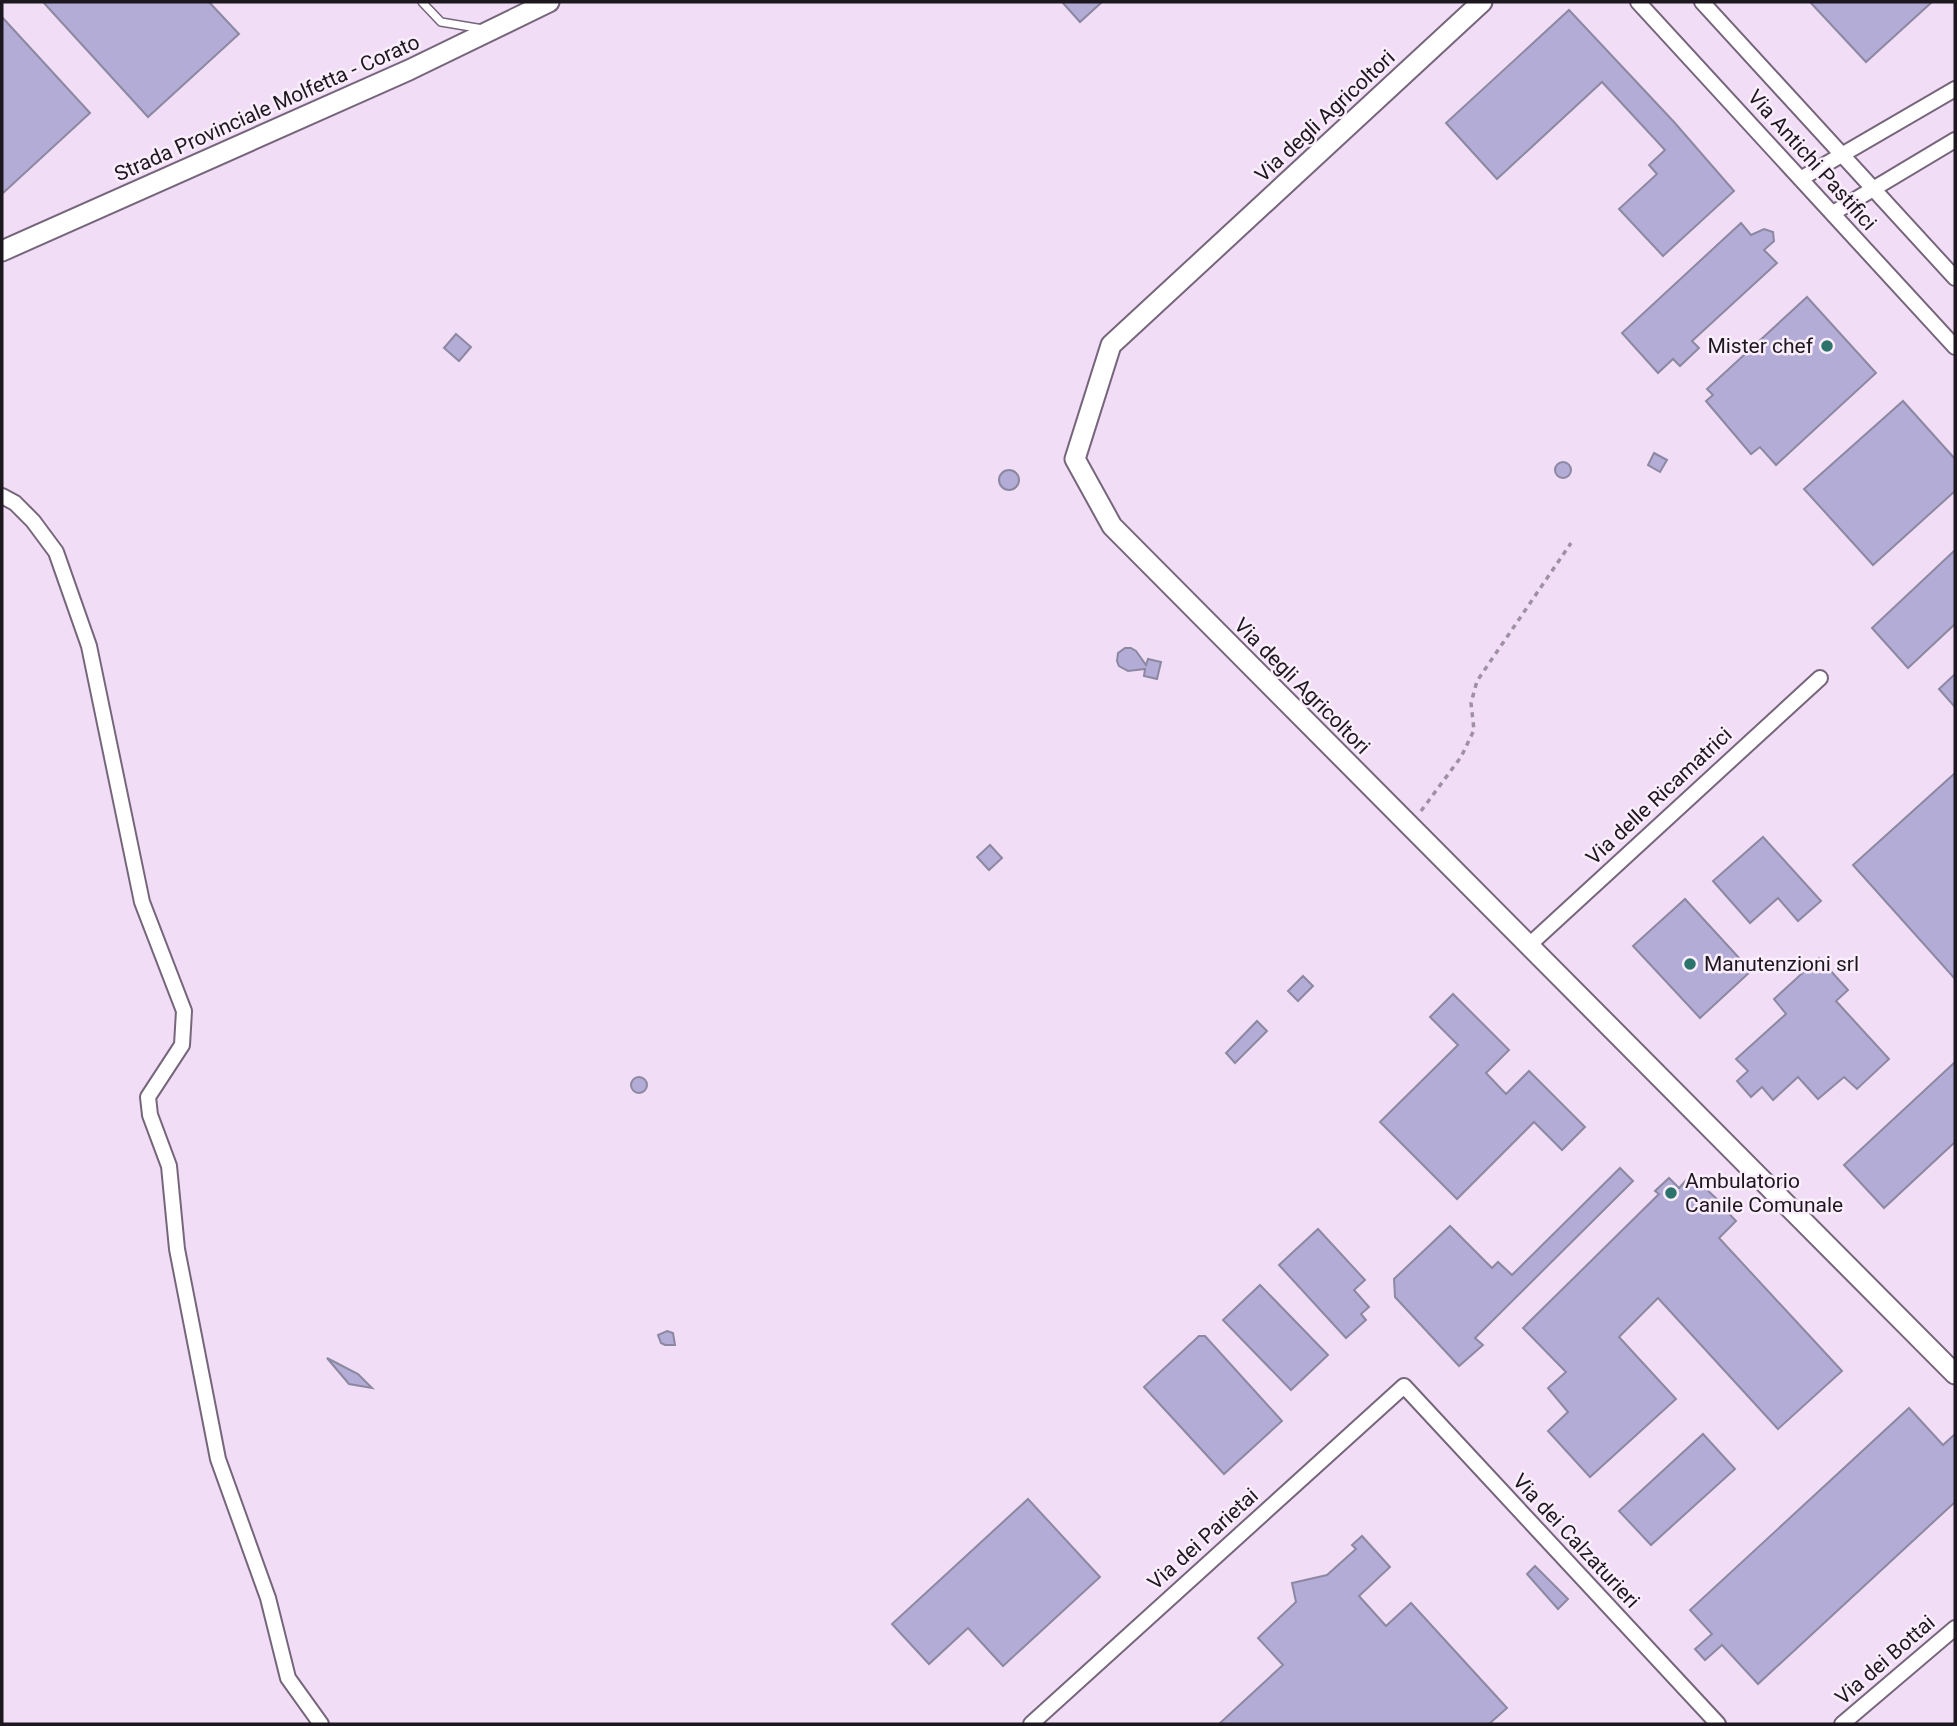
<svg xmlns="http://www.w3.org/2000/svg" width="1957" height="1726" font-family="Roboto,sans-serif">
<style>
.building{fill:#b3acd6;stroke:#8c88a1;stroke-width:2}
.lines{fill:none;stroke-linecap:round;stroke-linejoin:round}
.lane-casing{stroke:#76667b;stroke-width:10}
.street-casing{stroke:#76667b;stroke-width:18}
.secondary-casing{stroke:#76667b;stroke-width:23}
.path{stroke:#9f91a3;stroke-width:3.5;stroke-dasharray:5 5;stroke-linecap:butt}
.lane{stroke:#fff;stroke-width:7}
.street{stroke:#fff;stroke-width:14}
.secondary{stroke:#fff;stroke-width:19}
.poi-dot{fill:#2c736c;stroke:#faeefd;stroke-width:2.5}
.labels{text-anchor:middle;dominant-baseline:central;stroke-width:5;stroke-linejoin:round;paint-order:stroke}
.street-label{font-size:21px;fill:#1d171f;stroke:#faeefd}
.poi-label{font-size:21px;fill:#1d171f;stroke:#faeefd;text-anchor:start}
</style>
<rect width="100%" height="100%" fill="#f1def6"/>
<!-- building -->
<g class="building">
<path d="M43,2H209L239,34L148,117Z"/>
<path d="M1062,2H1102L1080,22Z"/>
<path d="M1810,2H1932L1866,62Z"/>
<path d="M1569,10L1674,122L1734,191L1663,256L1619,209L1657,174L1649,165L1665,150L1602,82L1497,179L1446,123Z"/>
<path d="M2,17L90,113L2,194Z"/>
<path d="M1741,223L1751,235L1764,229L1773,232L1774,241L1764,250L1777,263L1692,341L1699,348L1680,366L1673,359L1658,373L1622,333Z"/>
<path d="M1807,297L1876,373L1776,465L1760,447L1751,454L1706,401L1713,395L1707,389Z"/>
<path d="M456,334L471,347L459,361L444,348Z"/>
<path d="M1903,401L1955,459V491L1873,565L1804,489Z"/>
<path d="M1654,453L1667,460L1660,472L1648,465Z"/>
<circle cx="1563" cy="470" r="8"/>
<circle cx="1009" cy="480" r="10"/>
<path d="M1955,550V624L1908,668L1872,628Z"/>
<path d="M1131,648L1136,651L1146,665L1148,659L1161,662L1157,679L1144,676L1145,669L1128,671L1119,666L1117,661L1118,653L1125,648Z"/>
<path d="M1955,674V707L1939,689Z"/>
<path d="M1955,773V979L1853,865Z"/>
<path d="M1763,837L1821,901L1798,921L1778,898L1750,923L1713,881Z"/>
<path d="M990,845L1002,858L989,870L977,857Z"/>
<path d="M1685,899L1751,971L1700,1018L1633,946Z"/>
<path d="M1819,958L1848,990L1836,1001L1889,1059L1857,1089L1844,1077L1818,1099L1798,1077L1773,1100L1762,1087L1751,1097L1737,1081L1748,1071L1736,1059L1786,1014L1774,999Z"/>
<path d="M1303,976L1313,986L1298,1001L1288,991Z"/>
<path d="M1453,994L1509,1050L1486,1073L1506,1094L1529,1071L1585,1127L1562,1150L1534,1122L1457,1199L1380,1122L1458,1045L1430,1017Z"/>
<path d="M1257,1021L1267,1031L1235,1063L1226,1053Z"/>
<path d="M1955,1062V1142L1884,1208L1844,1165Z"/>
<circle cx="639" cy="1085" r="8"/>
<path d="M1620,1168L1633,1181L1475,1338L1483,1345L1459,1366L1395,1297L1394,1279L1450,1226L1492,1268L1498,1262L1512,1275Z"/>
<path d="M1691,1175L1718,1200L1717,1201L1736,1221L1719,1238L1842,1371L1778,1429L1658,1298L1619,1337L1676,1399L1590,1477L1548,1431L1568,1412L1548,1388L1566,1372L1523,1328L1659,1194L1655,1191L1669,1178L1679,1188Z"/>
<path d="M1318,1229L1365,1280L1354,1290L1369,1307L1361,1314L1366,1320L1346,1338L1279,1265Z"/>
<path d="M1260,1285L1328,1355L1291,1390L1223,1320Z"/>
<path d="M667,1331L673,1333L675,1345H665L661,1343L658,1335Z"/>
<path d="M1199,1336H1205L1282,1421L1224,1474L1144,1387Z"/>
<path d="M327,1358L358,1374L372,1388L349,1384Z"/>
<path d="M1909,1408L1943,1445L1955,1434V1502L1758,1684L1722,1645L1705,1660L1695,1649L1712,1634L1690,1610Z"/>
<path d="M1703,1434L1735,1469L1651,1545L1619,1511Z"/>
<path d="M1028,1499L1100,1577L1003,1666L968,1628L929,1664L892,1624Z"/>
<path d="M1362,1536L1390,1567L1359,1596L1386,1626L1411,1603L1507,1708L1489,1724H1219L1283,1665L1258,1638L1296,1602L1292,1583L1327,1575L1356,1549L1352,1545Z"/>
<path d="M1535,1566L1568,1599L1558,1609L1527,1574Z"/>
</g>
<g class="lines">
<!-- lane casing -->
<g class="lane-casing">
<path id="lane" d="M422,2L441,22L483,29"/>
</g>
<!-- street casing -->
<g class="street-casing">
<g id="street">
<path d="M1638,2L1955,347"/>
<path d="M1702,2L1955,278"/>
<path d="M1802,178L1955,89"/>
<path d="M1833,213L1955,140"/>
<path d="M2,496L15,503L33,521L56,552L89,646L142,902L184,1011L182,1045L148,1097L150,1115L169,1166L177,1249L218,1459L268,1598L288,1678L321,1724"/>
<path d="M1528,946L1820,678"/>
<path d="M1031,1724L1404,1386L1718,1724"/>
<path d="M1842,1724L1955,1628"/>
</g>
</g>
<!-- secondary casing -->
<g class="secondary-casing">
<g id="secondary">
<path d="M1482,2L1111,345L1075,459L1112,526L1955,1374"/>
<path d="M2,251L409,70L549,2"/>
</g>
</g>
<!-- path -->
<path class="path" d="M1421,811L1461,757L1474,730L1471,703L1477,681L1571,543"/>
<!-- lane -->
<use href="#lane" class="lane"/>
<!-- street -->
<use href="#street" class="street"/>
<!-- secondary -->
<use href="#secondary" class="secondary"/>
</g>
<!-- markers -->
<g class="poi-dot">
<circle cx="1827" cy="346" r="7"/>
<circle cx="1690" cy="964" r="7"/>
<circle cx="1671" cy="1193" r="7"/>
</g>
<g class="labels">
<!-- street labels -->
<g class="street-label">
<text transform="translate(267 108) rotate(-24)">Strada Provinciale Molfetta - Corato</text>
<text transform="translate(1325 116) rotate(-43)">Via degli Agricoltori</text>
<text transform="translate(1812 160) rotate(48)">Via Antichi Pastifici</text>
<text transform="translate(1302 686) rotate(45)">Via degli Agricoltori</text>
<text transform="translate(1659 796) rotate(-43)">Via delle Ricamatrici</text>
<text transform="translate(1203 1539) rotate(-42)">Via dei Parietai</text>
<text transform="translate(1576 1541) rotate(47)">Via dei Calzaturieri</text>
<text transform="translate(1885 1660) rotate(-41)">Via dei Bottai</text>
</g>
<!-- poi labels -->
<g class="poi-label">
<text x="1813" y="346" text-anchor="end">Mister chef</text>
<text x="1704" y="964">Manutenzioni srl</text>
<text x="1685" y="1181">Ambulatorio<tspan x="1685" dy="24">Canile Comunale</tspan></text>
</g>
</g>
<!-- border -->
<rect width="1957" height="1726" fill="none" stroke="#1d171f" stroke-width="7"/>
</svg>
